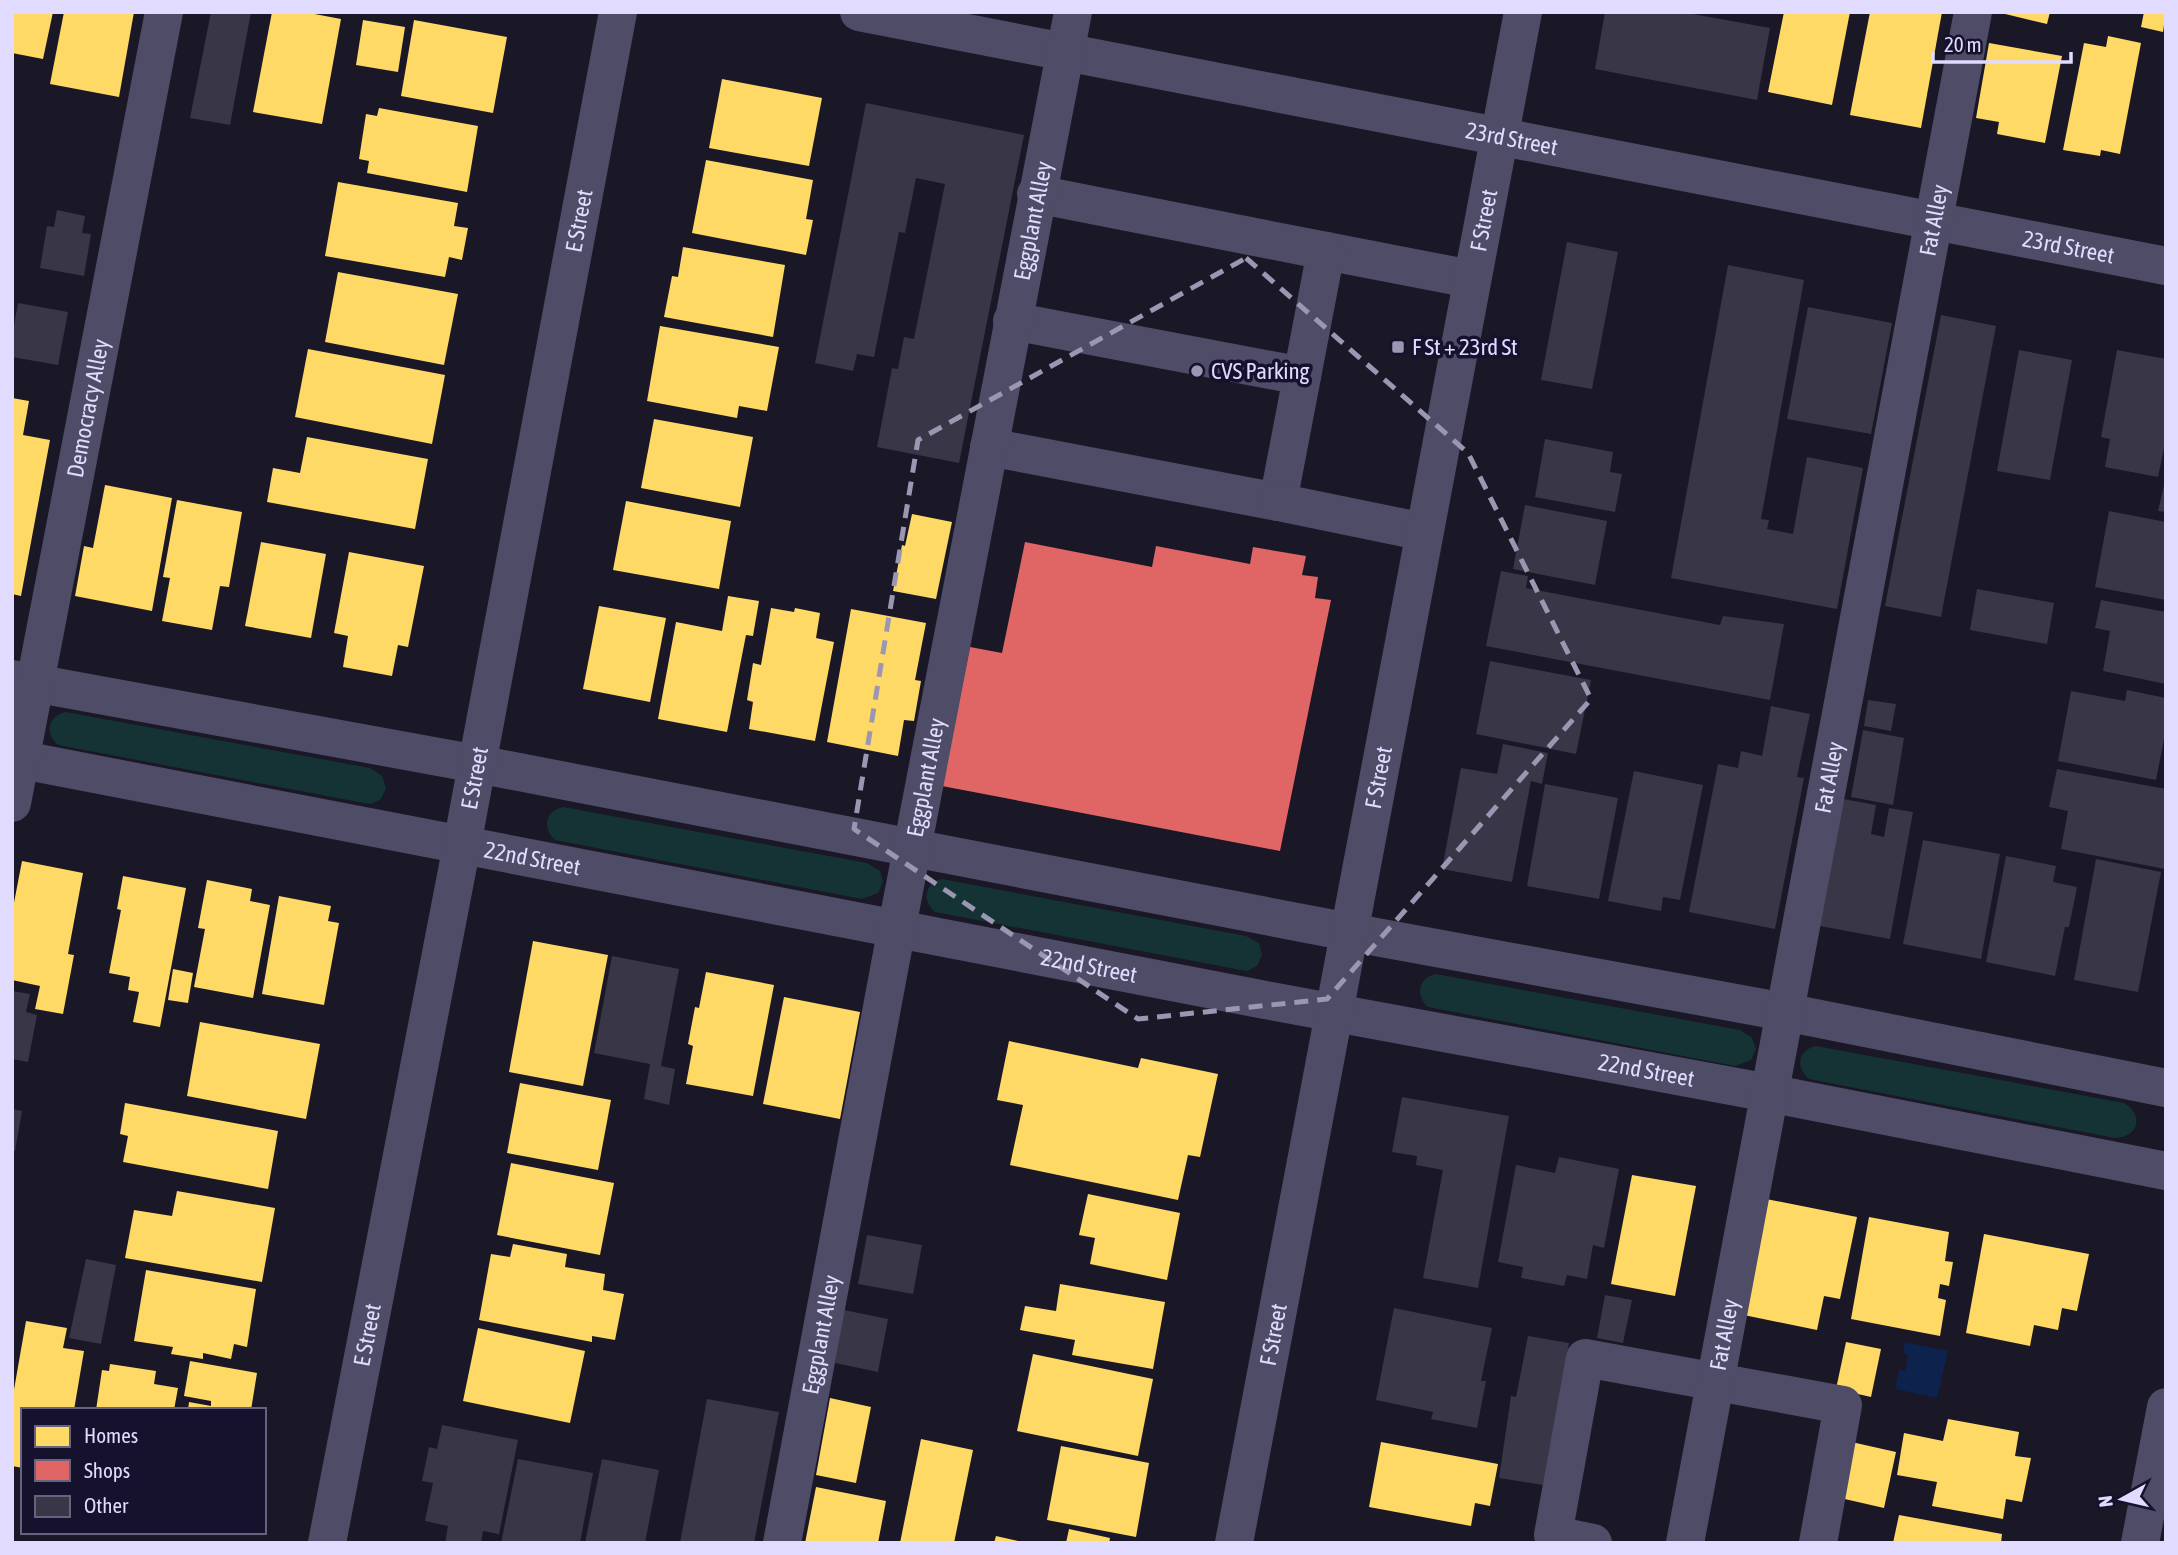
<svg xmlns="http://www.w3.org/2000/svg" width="2178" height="1555" font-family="'Asap Condensed',sans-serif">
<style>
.green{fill:#153334}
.water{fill:#0d224c}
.homes{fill:#ffd966}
.shops{fill:#e06666}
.building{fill:#393647}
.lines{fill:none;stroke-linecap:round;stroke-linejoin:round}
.minor{stroke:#4e4c67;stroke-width:38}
.marked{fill:none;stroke:#9b97b3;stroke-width:5;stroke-dasharray:14 9;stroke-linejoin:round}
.poi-dot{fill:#9b97b3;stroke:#16112c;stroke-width:2.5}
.labels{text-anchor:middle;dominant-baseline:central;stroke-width:7;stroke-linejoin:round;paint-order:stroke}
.street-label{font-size:23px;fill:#e1dcff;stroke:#16112c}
.poi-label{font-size:23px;fill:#e1dcff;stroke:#16112c;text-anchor:start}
</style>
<rect width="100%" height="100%" fill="#1a1726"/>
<!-- green -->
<g class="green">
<path d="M66,712L370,768L382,776L386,788L381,799L371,804L364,803L58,745C44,733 48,716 66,712Z"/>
<path d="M563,807L867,863L880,871L883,882L878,893L862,899L555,840C542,828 545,811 563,807Z"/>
<path d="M942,879L1246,936L1259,943L1262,955L1257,966L1247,971L1241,970L935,912C921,900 925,883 942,879Z"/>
<path d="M1436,974L1740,1030L1752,1038L1756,1049L1751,1060L1735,1066L1428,1007C1415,995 1418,978 1436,974Z"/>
<path d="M1816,1046L2124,1103C2144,1115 2139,1137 2115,1138L1809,1079C1795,1067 1798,1050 1816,1046Z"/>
</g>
<!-- water -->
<path class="water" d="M1905,1342L1948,1351L1937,1398L1895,1389L1899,1369L1905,1371L1908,1355L1903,1353Z"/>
<!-- homes -->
<g class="homes">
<path d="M12,12H53L43,59L12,53Z"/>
<path d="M64,12H134L119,97L50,84Z"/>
<path d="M272,12H304L341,19L322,124L253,112Z"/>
<path d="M1784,12H1850L1832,105L1768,92Z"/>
<path d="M1870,12H1942L1921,128L1850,115Z"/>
<path d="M1997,12H2050L2047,24Z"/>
<path d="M2144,12H2166L2163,32L2141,27Z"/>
<path d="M363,20L405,27L398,72L356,65Z"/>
<path d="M414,20L507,37L493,113L401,96Z"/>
<path d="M2108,36L2141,43L2120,154L2101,150L2100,156L2063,150L2084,43L2106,47Z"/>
<path d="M1989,43L2062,56L2045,143L1997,134L1999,122L1976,118Z"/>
<path d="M722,79L822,98L809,166L709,148Z"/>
<path d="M379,108L478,126L467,192L367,173L369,161L359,159L366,114L377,116Z"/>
<path d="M706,160L813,180L806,219L813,220L806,255L692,233Z"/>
<path d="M338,182L458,203L454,226L468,228L462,260L449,257L445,277L325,256Z"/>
<path d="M683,247L785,265L773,337L664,317L672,276L678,277Z"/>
<path d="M338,272L458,294L444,365L325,342Z"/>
<path d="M660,326L779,347L767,411L739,406L737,418L647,401Z"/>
<path d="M308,349L445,375L432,444L295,417Z"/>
<path d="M12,398L29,401L23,435L50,440L21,596L12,594Z"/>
<path d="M654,419L753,437L740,507L641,488Z"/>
<path d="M307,437L428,459L415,529L267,502L273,468L300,473Z"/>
<path d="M105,485L172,498L152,611L75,596L84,546L93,548Z"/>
<path d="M177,500L242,512L229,587L220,586L212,630L162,621L170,578L163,577Z"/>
<path d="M626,501L731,521L719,589L613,570Z"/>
<path d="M912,514L952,522L936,599L893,591L902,545L905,546Z"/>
<path d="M261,542L326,554L311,638L245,626Z"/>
<path d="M349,552L424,566L408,647L398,645L392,676L343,667L348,636L334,633Z"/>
<path d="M728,596L759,601L753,636L746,635L727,732L658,719L676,622L722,631Z"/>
<path d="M599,606L666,618L650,702L583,689Z"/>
<path d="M771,608L794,612L795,608L820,613L816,638L834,642L815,741L749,729L753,702L747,700L753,663L761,665Z"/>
<path d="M851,609L926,623L915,680L921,681L914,721L904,720L898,756L827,742Z"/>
<path d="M22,861L83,873L68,954L74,955L63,1014L35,1009L40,986L12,980V913Z"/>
<path d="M123,876L186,888L160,1027L133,1022L139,992L128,990L130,977L109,973L121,910L117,909Z"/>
<path d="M207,880L252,889L250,901L270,905L253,998L194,987L205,929L198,928Z"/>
<path d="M279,896L331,906L328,921L339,923L324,1005L262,994Z"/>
<path d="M533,941L608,955L583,1086L509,1072Z"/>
<path d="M173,969L193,973L188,1003L168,1000Z"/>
<path d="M706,972L774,985L753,1096L686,1084L693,1046L688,1044L695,1007L699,1008Z"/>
<path d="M784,997L860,1012L840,1119L763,1104Z"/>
<path d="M200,1022L320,1044L306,1119L187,1096Z"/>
<path d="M1009,1041L1138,1068L1141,1058L1218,1074L1200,1157L1188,1155L1178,1200L1010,1165L1023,1105L997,1100Z"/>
<path d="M520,1083L611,1100L598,1170L507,1153Z"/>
<path d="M125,1103L278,1131L268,1189L123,1162L128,1136L120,1134Z"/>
<path d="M511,1163L614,1183L600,1255L497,1235Z"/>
<path d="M1632,1175L1696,1186L1675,1296L1611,1284Z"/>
<path d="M177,1191L275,1208L262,1282L125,1258L134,1210L172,1216Z"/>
<path d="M1088,1194L1180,1213L1167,1280L1090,1264L1095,1238L1079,1235Z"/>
<path d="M1756,1197L1857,1217L1840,1299L1824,1296L1817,1330L1734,1313Z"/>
<path d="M1869,1217L1949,1232L1945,1261L1953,1262L1949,1286L1940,1284L1938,1298L1946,1300L1940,1336L1851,1319Z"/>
<path d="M1984,1234L2089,1254L2077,1311L2062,1308L2058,1330L2034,1325L2030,1346L1966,1333Z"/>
<path d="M513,1244L567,1254L565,1267L605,1274L603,1290L624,1294L615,1340L592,1336V1342L479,1320L491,1254L510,1257Z"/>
<path d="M146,1270L256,1289L247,1347L234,1344L231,1359L203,1353V1359L171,1354L173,1347L134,1341Z"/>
<path d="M1060,1284L1165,1302L1153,1369L1072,1355L1075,1340L1020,1330L1025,1306L1056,1311Z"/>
<path d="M26,1321L67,1328L63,1348L84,1351L74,1410H23V1468L12,1466V1401Z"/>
<path d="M478,1328L585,1351L570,1423L463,1401Z"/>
<path d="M1846,1342L1881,1349L1871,1397L1836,1389Z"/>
<path d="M1033,1354L1153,1379L1138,1456L1017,1431Z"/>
<path d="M190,1361L257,1373L251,1410H188L189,1402L211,1406V1401L184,1396Z"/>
<path d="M110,1364L156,1371L154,1384L178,1388L174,1410H96L102,1370L109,1371Z"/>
<path d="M830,1398L871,1407L856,1483L816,1475Z"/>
<path d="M1948,1419L2019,1432L2015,1456L2031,1458L2022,1502L2006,1499L2003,1519L1932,1506L1937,1482L1897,1475L1904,1433L1943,1441Z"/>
<path d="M921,1439L973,1450L954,1543H900Z"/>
<path d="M1847,1441L1896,1452L1884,1508L1836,1497Z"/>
<path d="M1381,1442L1498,1464L1490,1506L1475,1503L1471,1526L1369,1507Z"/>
<path d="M1061,1446L1149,1463L1136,1537L1047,1520Z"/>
<path d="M816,1487L886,1501L878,1543H805Z"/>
<path d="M1899,1515L2002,1534L2001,1543H1893Z"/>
<path d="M1069,1529L1110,1538L1109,1543H1066Z"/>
<path d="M996,1536L1022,1542V1543H994Z"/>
</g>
<!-- shops -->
<path class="shops" d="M1025,542L1152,567L1156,546L1250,564L1253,547L1306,556L1302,575L1318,577L1315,598L1331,600L1280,851L942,786L970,647L1002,653Z"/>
<!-- building -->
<g class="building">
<path d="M211,12H251L230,125L190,118Z"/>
<path d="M1605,12H1682L1770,28L1757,100L1595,69Z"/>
<path d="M866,103L1024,135L959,463L877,447L892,368L898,369L904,337L914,339L945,184L916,178L905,233L899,232L874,357L857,354L853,371L815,363Z"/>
<path d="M57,210L85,216L82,233L91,234L84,276L40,268L47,226L54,227Z"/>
<path d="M1567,242L1618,252L1592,389L1541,380Z"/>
<path d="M1728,265L1804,280L1761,519L1769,520L1767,529L1793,534L1807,457L1863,468L1837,609L1671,578Z"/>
<path d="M18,303L68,312L58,365L12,357V336Z"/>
<path d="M1808,307L1892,323L1871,434L1787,419Z"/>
<path d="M1941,315L1996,326L1941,617L1885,606Z"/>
<path d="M2019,350L2072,360L2050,480L1997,471Z"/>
<path d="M2117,350L2166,359V438L2158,477L2105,467L2110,439L2101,437Z"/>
<path d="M1545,439L1613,452L1610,472L1622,474L1615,512L1535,497Z"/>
<path d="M2165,481H2166V512L2158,511Z"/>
<path d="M1525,505L1607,521L1595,585L1513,569Z"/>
<path d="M2109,511L2166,522V600L2095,587Z"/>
<path d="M1501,571L1528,576L1526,588L1720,625L1723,616L1784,624L1770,700L1486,646Z"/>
<path d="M1977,589L2054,603L2047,644L1970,630Z"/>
<path d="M2101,600L2166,612V684L2103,671L2110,631L2095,628Z"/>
<path d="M1490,661L1591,680L1576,754L1476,734Z"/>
<path d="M2127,690L2166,698V729L2156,780L2058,761L2071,691L2125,701Z"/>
<path d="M1868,700L1896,704L1891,731L1864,726Z"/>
<path d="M1771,706L1810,714L1797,777L1804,778L1775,929L1689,912L1718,764L1738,768L1741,751L1762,756Z"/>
<path d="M1863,730L1904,738L1893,805L1851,797Z"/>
<path d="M1503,744L1548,753L1542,784L1531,781L1512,882L1442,869L1461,768L1497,774Z"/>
<path d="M2057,769L2166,789L2165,869L2061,849L2068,811L2049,807Z"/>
<path d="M1634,771L1703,785L1680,900L1663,897L1661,911L1608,901Z"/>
<path d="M1545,784L1618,798L1599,899L1527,886Z"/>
<path d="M1838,798L1876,805L1871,834L1884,837L1889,808L1913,812L1890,939L1820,926Z"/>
<path d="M1923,840L2000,854L1981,959L1903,944Z"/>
<path d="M2006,856L2056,866L2053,882L2077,887L2069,927H2065L2055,976L1986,962Z"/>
<path d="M2096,859L2161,872L2138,992L2074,980Z"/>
<path d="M612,956L679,969L661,1066L675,1069L669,1105L644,1099L650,1064L594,1053Z"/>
<path d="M12,991L30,994L26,1012L37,1015L28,1062L12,1059Z"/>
<path d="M1402,1097L1509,1116L1478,1288L1423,1278L1443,1170L1416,1165L1417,1156L1392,1152Z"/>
<path d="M12,1109L22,1111L15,1151L12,1150Z"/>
<path d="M1559,1157L1619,1169L1604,1248L1593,1245L1587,1279L1567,1275L1564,1286L1521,1278L1523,1267L1498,1262L1516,1165L1555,1173Z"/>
<path d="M867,1235L922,1245L913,1294L858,1284Z"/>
<path d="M86,1259L116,1265L101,1344L69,1338Z"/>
<path d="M1605,1295L1632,1300L1623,1343L1597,1338Z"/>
<path d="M1394,1308L1492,1328L1481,1381H1486L1477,1428L1431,1419L1433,1412L1376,1400Z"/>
<path d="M844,1310L888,1319L878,1372L835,1363Z"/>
<path d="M1528,1336L1569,1343L1543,1485L1499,1478L1511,1396L1516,1397Z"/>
<path d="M707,1399L779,1412L754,1543H680Z"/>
<path d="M442,1425L518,1440L499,1534L483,1531L481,1543H445L448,1526L425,1521L433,1483L422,1481L429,1447L437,1449Z"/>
<path d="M518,1459L593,1473L580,1543H501Z"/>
<path d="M602,1459L659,1470L645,1543H585Z"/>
</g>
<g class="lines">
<!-- minor -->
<g class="minor">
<path id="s1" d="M859,12L2166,266"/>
<path d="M1326,251L1471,279"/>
<path d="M1012,321L1302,376"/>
<path d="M989,447L1278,502L1326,251L1036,194"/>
<path d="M1278,502L1424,532"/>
<path d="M12,679L477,764L1349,932L1785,1012L2166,1088"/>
<path id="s2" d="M12,758L1260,999L1769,1093L2166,1171"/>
<path id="s3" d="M12,803L164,12"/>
<path id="s4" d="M327,1543L462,845L618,12"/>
<path id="s5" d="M782,1543L897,927L1073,12"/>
<path id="s6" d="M1234,1543L1523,12"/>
<path d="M1593,1543L1553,1535L1585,1358L1843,1405L1818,1543"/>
<path id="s7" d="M1685,1543L1973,12"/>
<path d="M2140,1543L2166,1407"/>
</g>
</g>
<!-- marked area -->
<path class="marked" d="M1246,258L1468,453L1591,699L1327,999L1138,1019L854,829L918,440Z"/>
<!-- markers -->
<g class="poi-dot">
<rect x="1391" y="340" width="14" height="14" rx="3.5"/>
<circle cx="1197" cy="371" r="7"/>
</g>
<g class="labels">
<!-- street labels -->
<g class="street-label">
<text stroke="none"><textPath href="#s1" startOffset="665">23rd Street</textPath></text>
<text stroke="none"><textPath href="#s5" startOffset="1346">Eggplant Alley</textPath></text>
<text stroke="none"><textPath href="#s6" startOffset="1346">F Street</textPath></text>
<text stroke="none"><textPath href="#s7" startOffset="1346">Fat Alley</textPath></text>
<text stroke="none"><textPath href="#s4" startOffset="1346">E Street</textPath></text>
<text stroke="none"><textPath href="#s1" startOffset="1232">23rd Street</textPath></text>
<text stroke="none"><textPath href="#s3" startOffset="402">Democracy Alley</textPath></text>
<text stroke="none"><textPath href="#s5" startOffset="779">Eggplant Alley</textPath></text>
<text stroke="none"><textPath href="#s6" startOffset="779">F Street</textPath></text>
<text stroke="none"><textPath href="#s7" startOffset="779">Fat Alley</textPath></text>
<text stroke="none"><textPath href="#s4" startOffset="779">E Street</textPath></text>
<text stroke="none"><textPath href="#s2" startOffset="530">22nd Street</textPath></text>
<text stroke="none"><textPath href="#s2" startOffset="1097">22nd Street</textPath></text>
<text stroke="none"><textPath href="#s2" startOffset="1664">22nd Street</textPath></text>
<text stroke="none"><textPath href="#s5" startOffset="212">Eggplant Alley</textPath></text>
<text stroke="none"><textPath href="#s4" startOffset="212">E Street</textPath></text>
<text stroke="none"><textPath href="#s6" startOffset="212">F Street</textPath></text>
<text stroke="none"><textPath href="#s7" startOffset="212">Fat Alley</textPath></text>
</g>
<!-- poi labels -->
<g class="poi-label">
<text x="1412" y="347">F St + 23rd St</text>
<text x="1211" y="371">CVS Parking</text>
</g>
</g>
<!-- border -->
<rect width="2178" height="1555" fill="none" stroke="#e1dcff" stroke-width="28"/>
<!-- legend -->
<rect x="21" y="1408" width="245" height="126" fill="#16112c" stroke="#676280" stroke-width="2"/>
<rect x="35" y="1426" width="35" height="21" fill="#ffd966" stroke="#676280" stroke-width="2"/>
<text x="84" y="1443" font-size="21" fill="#e1dcff">Homes</text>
<rect x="35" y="1460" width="35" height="21" fill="#e06666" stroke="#676280" stroke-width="2"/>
<text x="84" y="1478" font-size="21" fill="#e1dcff">Shops</text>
<rect x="35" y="1496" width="35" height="21" fill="#393647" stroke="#676280" stroke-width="2"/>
<text x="84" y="1513" font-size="21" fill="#e1dcff">Other</text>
<!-- north arrow -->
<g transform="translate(2122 1499) rotate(262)" stroke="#16112c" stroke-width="5" paint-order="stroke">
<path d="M0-5L12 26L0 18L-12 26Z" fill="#e1dcff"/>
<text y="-10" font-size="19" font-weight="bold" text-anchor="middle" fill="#e1dcff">N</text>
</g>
<!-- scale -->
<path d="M1933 52v10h138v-10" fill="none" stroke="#e1dcff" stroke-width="3.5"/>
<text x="1944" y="52" font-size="21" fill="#e1dcff" stroke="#16112c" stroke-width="5" paint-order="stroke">20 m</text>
</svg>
